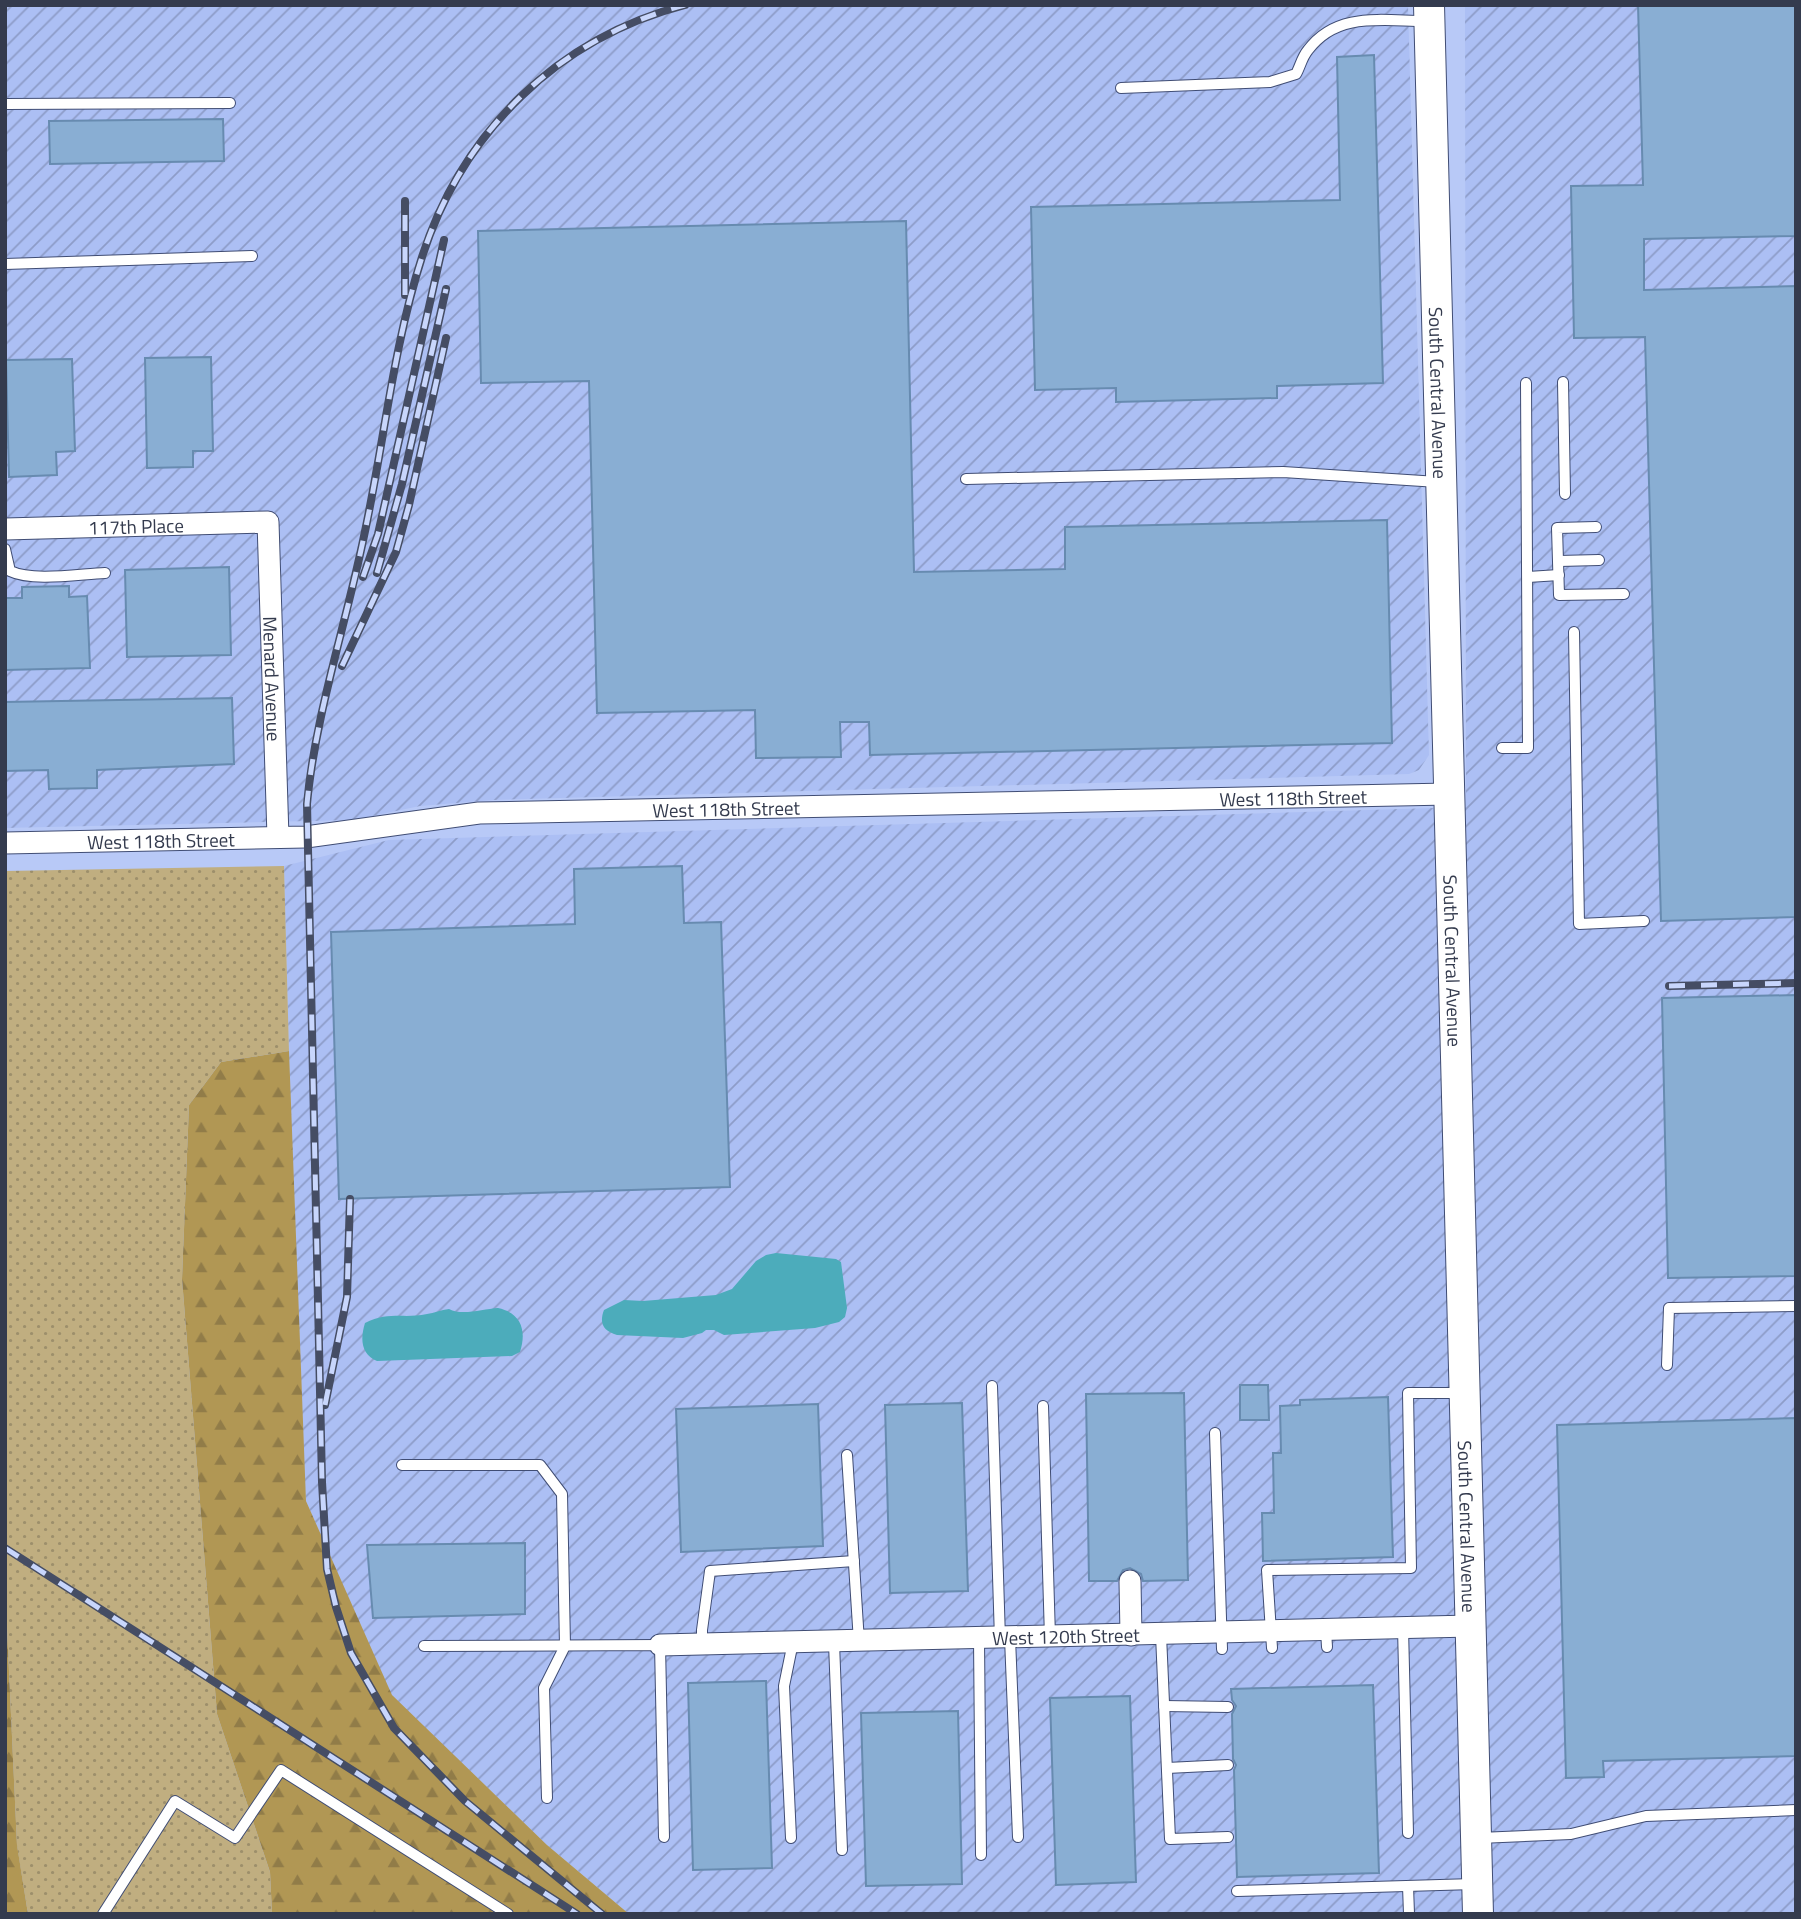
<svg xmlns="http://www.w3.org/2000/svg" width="1801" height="1919" font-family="'Titillium Web',sans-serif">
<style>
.industrial{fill:url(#industrial-furrows)}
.green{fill:url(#green-dots)}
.forest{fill:url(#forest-firs)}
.water{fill:#4cacbb}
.building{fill:#89aed3;stroke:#678bb0;stroke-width:2}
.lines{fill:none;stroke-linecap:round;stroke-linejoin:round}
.lane-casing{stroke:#404d74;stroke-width:12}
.street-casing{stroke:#404d74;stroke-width:23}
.secondary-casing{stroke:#404d74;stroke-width:32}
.lane{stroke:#fff;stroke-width:10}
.street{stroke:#fff;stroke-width:21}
.secondary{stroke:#fff;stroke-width:30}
.rail-casing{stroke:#454d64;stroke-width:8}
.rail{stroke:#c8d6fc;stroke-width:5;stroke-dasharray:16;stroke-linecap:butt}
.labels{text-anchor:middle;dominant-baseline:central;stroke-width:5;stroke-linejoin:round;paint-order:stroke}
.street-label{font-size:19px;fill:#343b4e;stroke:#c8d6fc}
</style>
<defs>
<pattern id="industrial-furrows" width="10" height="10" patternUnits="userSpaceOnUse" patternTransform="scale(1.75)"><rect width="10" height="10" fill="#acbff4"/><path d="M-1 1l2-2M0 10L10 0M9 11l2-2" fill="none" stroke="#8d9cc8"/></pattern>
<pattern id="green-dots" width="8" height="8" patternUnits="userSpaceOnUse" patternTransform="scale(1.75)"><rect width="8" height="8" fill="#c0ae80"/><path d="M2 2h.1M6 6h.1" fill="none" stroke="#9d8f6b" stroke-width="1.8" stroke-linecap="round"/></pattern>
<pattern id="forest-firs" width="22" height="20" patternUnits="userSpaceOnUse" patternTransform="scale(1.75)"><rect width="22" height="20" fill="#b19754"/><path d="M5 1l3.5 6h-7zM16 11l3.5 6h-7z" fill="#917c48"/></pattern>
</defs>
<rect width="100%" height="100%" fill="#b8c9f7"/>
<!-- industrial -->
<g class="industrial">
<path d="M5,5H1408L1429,755L1419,770L1409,774L493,800L420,806L353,820L5,828Z"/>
<path d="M1465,5H1796V1914H629L547,1845L391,1695L306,1501L298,1391L284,866L389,840L1466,807Z"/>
</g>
<!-- green -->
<path class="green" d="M284,866L289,1051L221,1062L189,1105L182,1279L217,1714L270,1872L272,1914H28L17,1846L5,1584V871Z"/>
<!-- forest -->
<g class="forest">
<path d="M289,1051L306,1501L392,1695L547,1845L629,1914H272L270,1872L217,1714L182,1279L189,1105L221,1062Z"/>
<path d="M5,1584L17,1845L28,1914H5Z"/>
</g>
<!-- water -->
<g class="water">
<path d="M776,1253L836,1259L841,1262L847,1308L845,1317L839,1322L815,1328L724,1335L714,1330H706L702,1333L683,1338L617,1335C603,1331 599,1323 604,1310L624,1300L643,1301L716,1295L732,1289L756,1261L766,1255Z"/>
<path d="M498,1308C521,1313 527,1330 520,1352L512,1356L377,1361C361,1354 360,1339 365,1323C389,1311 405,1319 427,1314C434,1313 441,1310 449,1309C462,1316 483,1309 498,1308Z"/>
</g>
<!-- building -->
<g class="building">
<path d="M1638,5H1796V236L1644,239V290L1796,286V917L1661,921L1645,337L1574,338L1571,186L1643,185Z"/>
<path d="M1374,55L1383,383L1277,386V398L1116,402V388L1035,390L1031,207L1340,200L1337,57Z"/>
<path d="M223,119L224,161L50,164L49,121Z"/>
<path d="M906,221L914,572L1065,569V527L1387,520L1392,743L870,755L869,722H840L841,757L756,758L755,710L597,713L589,381L481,383L478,231Z"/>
<path d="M211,357L213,451H193V467L147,468L145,358Z"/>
<path d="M72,359L75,451L56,452L57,475L9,477L6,360Z"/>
<path d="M229,567L231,655L127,657L125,570Z"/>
<path d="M69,586V597L87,596L90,668L5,670V598H22V587Z"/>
<path d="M232,698L234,764L97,770V788L49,789L48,770L5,771V702Z"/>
<path d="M682,866L684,923L721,922L730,1187L339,1199L331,932L575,924L574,869Z"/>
<path d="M1796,995V1276L1668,1278L1662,998Z"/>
<path d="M1240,1385H1268L1269,1420H1240Z"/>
<path d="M1184,1393L1188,1580L1143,1581L1141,1574L1130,1568L1123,1570L1117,1581H1089L1086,1394Z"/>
<path d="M1388,1397L1393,1557L1263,1561L1262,1513H1274L1273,1453H1281L1280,1406L1300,1405V1400Z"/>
<path d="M962,1403L968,1591L890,1593L885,1405Z"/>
<path d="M818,1404L823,1546L681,1552L676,1409Z"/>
<path d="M1796,1418V1756L1603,1761L1604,1777L1566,1778L1557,1425Z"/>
<path d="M525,1543V1614L373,1618L367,1545Z"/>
<path d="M766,1681L772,1868L693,1870L688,1683Z"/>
<path d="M1373,1685L1379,1873L1237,1877L1234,1770L1236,1765L1233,1759L1232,1714L1236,1706L1232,1700L1231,1689Z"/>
<path d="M1130,1696L1136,1882L1056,1885L1050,1698Z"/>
<path d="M958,1711L962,1884L866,1886L861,1713Z"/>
</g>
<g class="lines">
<!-- lane casing -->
<g class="lane-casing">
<g id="lane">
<path d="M1121,88L1270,82L1296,74C1300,67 1302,57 1308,50C1337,11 1383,21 1426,21"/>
<path d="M5,104L230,103"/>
<path d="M5,264L252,256"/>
<path d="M1563,382L1565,494"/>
<path d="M966,479L1283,472L1438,482"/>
<path d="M1596,527L1557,528L1559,595L1624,594"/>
<path d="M5,549L10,571C33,582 79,574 105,573"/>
<path d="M1559,561L1599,560"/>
<path d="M1528,577L1559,575"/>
<path d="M1574,632L1579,924L1644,921"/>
<path d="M1502,748H1528L1526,383"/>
<path d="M1667,1365L1669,1308L1796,1306"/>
<path d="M992,1386L1000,1639"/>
<path d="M1043,1406L1050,1637"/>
<path d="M1215,1433L1222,1649"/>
<path d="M847,1455L859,1642"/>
<path d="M402,1465H540L562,1494L565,1646L544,1688L547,1798"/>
<path d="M1403,1628L1408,1833"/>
<path d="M1326,1630L1327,1647"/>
<path d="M1161,1635L1170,1839L1228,1837"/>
<path d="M1010,1638L1018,1837"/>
<path d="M979,1639L981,1855"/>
<path d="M834,1643L842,1850"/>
<path d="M702,1644V1630L710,1571L854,1561"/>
<path d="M424,1646L660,1645L664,1837"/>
<path d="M1272,1648L1267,1570L1411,1568L1408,1393H1463"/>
<path d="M1164,1706L1228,1707"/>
<path d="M1167,1768L1228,1765"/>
<path d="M791,1838L784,1686L793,1642"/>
<path d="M1479,1838L1571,1834L1646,1816L1796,1810"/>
<path d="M1408,1886L1409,1914"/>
<path d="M1237,1891L1474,1884"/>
<path d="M103,1914L175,1801L235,1838L281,1770L508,1914"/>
</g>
</g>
<!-- street casing -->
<g class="street-casing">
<g id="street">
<path id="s1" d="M5,529L268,522L278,837"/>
<path id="s2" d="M5,843L306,837L479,813L1449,794"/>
<path d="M1130,1581L1131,1635"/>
<path id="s3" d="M660,1645L1470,1626"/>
</g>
</g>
<!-- secondary casing -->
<g class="secondary-casing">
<g id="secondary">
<path id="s4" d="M1429,5L1478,1914"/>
</g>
</g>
<!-- lane -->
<use href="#lane" class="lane"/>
<!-- street -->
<use href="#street" class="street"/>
<!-- secondary -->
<use href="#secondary" class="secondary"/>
<!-- rail casing -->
<g class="rail-casing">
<g id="rail">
<path d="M405,295V201"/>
<path d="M377,573L402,484L446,289"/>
<path d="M363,577L378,534L444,240"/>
<path d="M342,666L396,552L409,505L446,338"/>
<path d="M1669,986L1796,983"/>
<path d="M325,1405L347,1297L350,1199"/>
<path d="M5,1548L577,1914"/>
<path d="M602,1914L465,1801L394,1728L351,1653L336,1607L327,1569L322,1482L307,804C315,716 346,624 364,536C384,443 393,347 422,257C462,132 558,38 685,5"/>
</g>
</g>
<!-- rail -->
<use href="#rail" class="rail"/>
</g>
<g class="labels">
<!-- street labels -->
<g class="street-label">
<text stroke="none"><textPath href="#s4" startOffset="388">South Central Avenue</textPath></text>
<text stroke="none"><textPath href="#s1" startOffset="131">117th Place</textPath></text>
<text stroke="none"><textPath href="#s1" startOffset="420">Menard Avenue</textPath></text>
<text stroke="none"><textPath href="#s2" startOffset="1290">West 118th Street</textPath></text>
<text stroke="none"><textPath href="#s2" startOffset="723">West 118th Street</textPath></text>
<text stroke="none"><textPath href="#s2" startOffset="156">West 118th Street</textPath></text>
<text stroke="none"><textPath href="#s4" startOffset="956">South Central Avenue</textPath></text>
<text stroke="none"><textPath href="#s4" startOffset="1522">South Central Avenue</textPath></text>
<text stroke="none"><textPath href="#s3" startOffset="406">West 120th Street</textPath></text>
</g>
</g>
<!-- border -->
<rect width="1801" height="1919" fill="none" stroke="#343b4e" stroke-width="14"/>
</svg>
